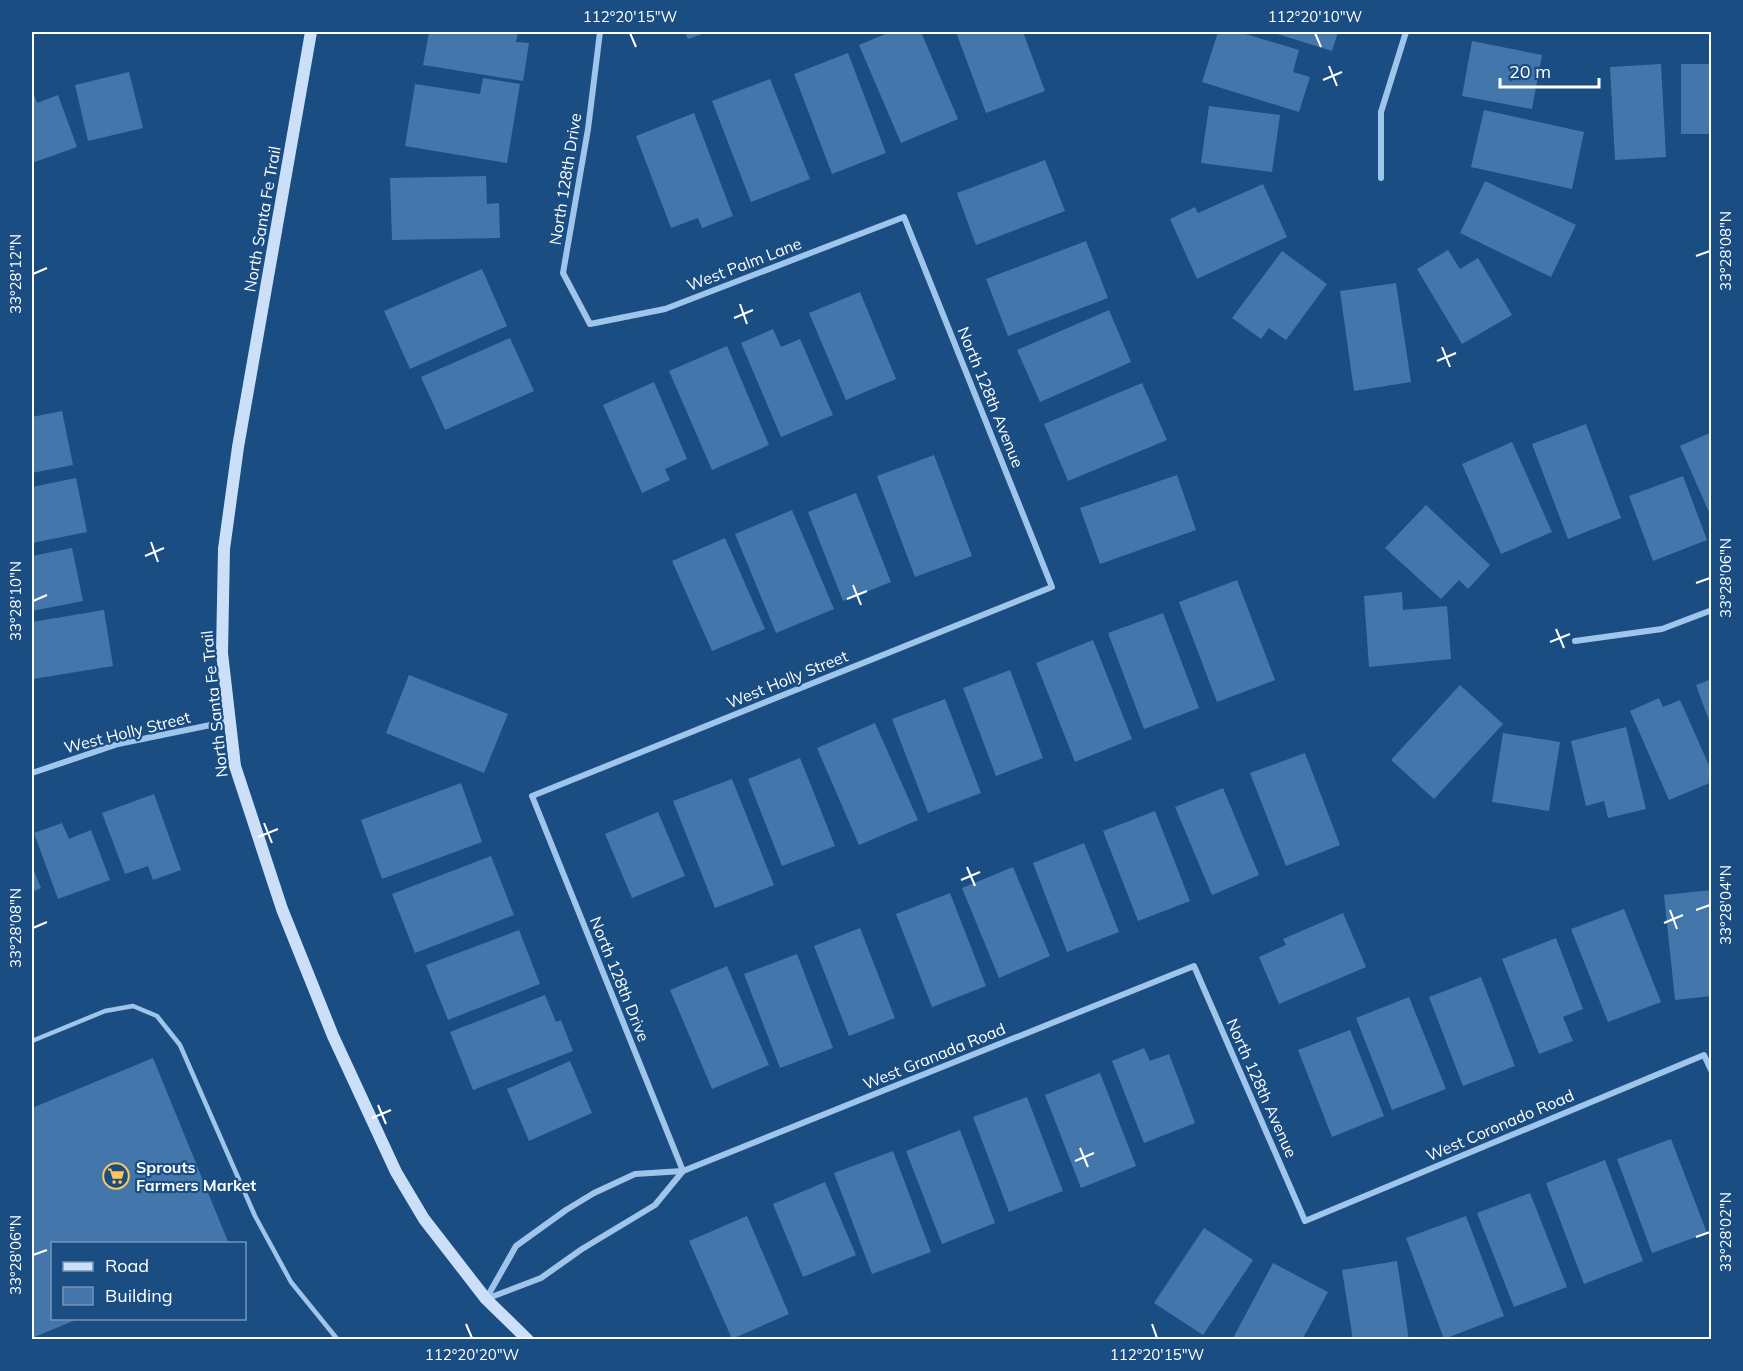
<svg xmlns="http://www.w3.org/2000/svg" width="1743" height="1371" font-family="Mulish,sans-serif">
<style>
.building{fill:#4377ac}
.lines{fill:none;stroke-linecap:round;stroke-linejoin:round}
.lane{stroke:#9fc5eb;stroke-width:4.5}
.street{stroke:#9fc5eb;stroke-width:6}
.secondary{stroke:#cbe0f8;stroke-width:12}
.ticks{fill:none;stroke:#fff;stroke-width:2}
.labels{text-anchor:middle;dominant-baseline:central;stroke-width:4.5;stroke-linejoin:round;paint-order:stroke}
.street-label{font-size:16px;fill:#fff;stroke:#1a4d82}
.poi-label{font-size:16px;font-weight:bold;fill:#fff;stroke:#1a4d82;text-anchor:start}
.neatline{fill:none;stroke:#fff;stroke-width:2}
.ticks-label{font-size:15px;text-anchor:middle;fill:#fff}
</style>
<rect width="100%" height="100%" fill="#1a4d82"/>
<!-- building -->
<g class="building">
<path d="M429,32H518L516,42L529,43L523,81L423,65Z"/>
<path d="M685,32H708L688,39Z"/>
<path d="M890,32H921L958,119L901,143L859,45Z"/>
<path d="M956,32H1023L1045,91L986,113Z"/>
<path d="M1218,32H1239L1299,50L1293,72L1310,77L1299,112L1202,82Z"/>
<path d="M1271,32H1338L1332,51Z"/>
<path d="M1472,41L1542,55L1532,109L1462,96Z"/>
<path d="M848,53L886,153L832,174L794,74Z"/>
<path d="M1661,64L1666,157L1615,160L1610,67Z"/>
<rect x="1681" y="64" width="31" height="70"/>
<path d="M129,72L143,128L88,141L75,85Z"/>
<path d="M483,78L520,84L507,163L405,146L415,84L480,94Z"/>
<path d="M770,79L810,179L751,202L712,101Z"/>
<path d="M32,89L37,103L58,95L77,147L32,163Z"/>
<path d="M1209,106L1280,115L1272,172L1201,163Z"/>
<path d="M1484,110L1584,132L1572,189L1471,167Z"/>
<path d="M694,113L733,216L702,228L698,218L671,228L636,136Z"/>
<path d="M1045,160L1065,211L976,245L957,193Z"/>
<path d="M486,176L487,204L499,203L500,238L392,240L390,178Z"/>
<path d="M1485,181L1576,225L1551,277L1460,233Z"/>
<path d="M1263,184L1287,237L1197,279L1170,219L1195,207L1198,213Z"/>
<path d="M1086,241L1108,298L1008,336L986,279Z"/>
<path d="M1448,250L1460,269L1478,258L1512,315L1462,344L1417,269Z"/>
<path d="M1282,251L1327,284L1286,340L1269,328L1261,339L1232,318Z"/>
<path d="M482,269L507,326L410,369L384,311Z"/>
<path d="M1396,283L1411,382L1354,391L1340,291Z"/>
<path d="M860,292L896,379L846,400L809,313Z"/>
<path d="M1109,310L1131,362L1040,402L1017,350Z"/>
<path d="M773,329L781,347L800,339L833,415L781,437L741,343Z"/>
<path d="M510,338L534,391L445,430L421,377Z"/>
<path d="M727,346L769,445L712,470L669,371Z"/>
<path d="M654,382L687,459L665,469L670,480L642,493L603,405Z"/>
<path d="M1142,383L1167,440L1068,481L1044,424Z"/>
<path d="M62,411L73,465L32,473V417Z"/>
<path d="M1586,424L1621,518L1568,539L1532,444Z"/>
<path d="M1712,432V519L1680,446Z"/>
<path d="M1512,442L1552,532L1501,554L1462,464Z"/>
<path d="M934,455L972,556L915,577L877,476Z"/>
<path d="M1177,475L1196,530L1100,564L1080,508Z"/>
<path d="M1683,476L1707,540L1653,561L1629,496Z"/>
<path d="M76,478L87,532L32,543V487Z"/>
<path d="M856,493L891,582L843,601L808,512Z"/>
<path d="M1426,505L1490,565L1468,589L1459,580L1441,599L1385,548Z"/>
<path d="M792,510L834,609L776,633L735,534Z"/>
<path d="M725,538L765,629L712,651L672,561Z"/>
<path d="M72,548L83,601L32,611V556Z"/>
<path d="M1237,580L1275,680L1217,702L1179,602Z"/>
<path d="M1402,592L1403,610L1447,606L1451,659L1369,667L1364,596Z"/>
<path d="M104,610L113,666L33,679L32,622Z"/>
<path d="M1163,613L1199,708L1144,729L1108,633Z"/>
<path d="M1093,640L1132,739L1075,762L1036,663Z"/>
<path d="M1010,670L1043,758L996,776L963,688Z"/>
<path d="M409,675L508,714L484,773L386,733Z"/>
<path d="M1712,679V726H1711L1696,685Z"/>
<path d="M1460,685L1503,724L1434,799L1391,760Z"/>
<path d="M1659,698L1663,707L1680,700L1712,772V782L1669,800L1630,711Z"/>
<path d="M945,699L981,793L928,813L892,719Z"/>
<path d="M875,723L918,820L859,845L817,748Z"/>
<path d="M1626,727L1646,809L1608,818L1604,801L1586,806L1571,741Z"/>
<path d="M1503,733L1560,742L1549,811L1492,802Z"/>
<path d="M1305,753L1340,845L1286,866L1250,773Z"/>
<path d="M800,758L835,846L782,866L748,779Z"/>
<path d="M732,779L774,885L715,908L673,801Z"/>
<path d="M461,783L482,842L382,879L361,820Z"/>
<path d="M1223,788L1259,875L1212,895L1175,807Z"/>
<path d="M154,794L181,870L153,880L148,866L125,874L102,813Z"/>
<path d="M1155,811L1190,901L1138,921L1103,831Z"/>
<path d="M658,812L685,876L632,898L605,834Z"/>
<path d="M62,823L69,839L91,830L110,880L58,899L34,833Z"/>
<path d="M1084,843L1119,932L1067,952L1033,863Z"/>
<path d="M491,856L514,915L415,953L392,894Z"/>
<path d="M32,866L41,888L32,892Z"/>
<path d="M1013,867L1050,956L999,978L962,888Z"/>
<path d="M1712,890V996L1675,1000L1664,895Z"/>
<path d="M950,893L986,986L932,1007L896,914Z"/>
<path d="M1624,909L1661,1002L1608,1022L1571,929Z"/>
<path d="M1343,913L1366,967L1279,1004L1259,957L1286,945L1283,939Z"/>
<path d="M860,928L895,1018L849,1036L814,946Z"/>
<path d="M519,930L540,984L448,1020L426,965Z"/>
<path d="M1556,938L1583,1009L1563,1017L1573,1041L1539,1054L1502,959Z"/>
<path d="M797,954L833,1048L780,1068L744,974Z"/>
<path d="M727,966L769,1065L712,1089L670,990Z"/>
<path d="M1481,977L1515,1066L1463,1086L1429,997Z"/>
<path d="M545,995L556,1022L561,1020L573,1051L473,1090L450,1032Z"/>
<path d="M1409,997L1446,1089L1392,1110L1356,1018Z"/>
<path d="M1350,1030L1384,1116L1332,1137L1298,1050Z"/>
<path d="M1144,1048L1150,1061L1169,1054L1195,1123L1144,1143L1112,1061Z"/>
<path d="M153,1058L229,1244H52V1318L78,1319L32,1338V1108Z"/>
<path d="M570,1061L592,1113L529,1141L507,1089Z"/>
<path d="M1100,1073L1136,1166L1081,1188L1045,1095Z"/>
<path d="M1027,1097L1063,1191L1009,1212L973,1117Z"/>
<path d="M960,1130L995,1223L942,1244L906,1151Z"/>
<path d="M1671,1139L1707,1233L1652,1253L1617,1159Z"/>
<path d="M893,1151L931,1252L872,1274L834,1173Z"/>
<path d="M1605,1160L1643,1261L1584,1284L1546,1183Z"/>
<path d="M825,1182L856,1255L803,1277L773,1204Z"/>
<path d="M1530,1193L1567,1287L1514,1307L1477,1213Z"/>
<path d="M747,1216L789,1314L732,1339L689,1241Z"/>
<path d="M1466,1216L1504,1316L1444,1339L1406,1238Z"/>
<path d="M1204,1228L1253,1260L1203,1335L1154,1303Z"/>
<path d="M1397,1261L1409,1340H1353L1342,1270Z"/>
<path d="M1273,1263L1328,1292L1302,1340H1232Z"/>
</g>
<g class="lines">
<!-- lane -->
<path class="lane" d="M32,1041L105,1011L133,1006L157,1016L180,1045L255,1216L291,1282L338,1340"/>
<!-- street -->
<g class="street">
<path d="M600,32L588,129L563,273L590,324L665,309L904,217L1052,587L532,796L683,1171"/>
<path d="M1381,178V112L1406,32"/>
<path d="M1575,641L1662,629L1712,610"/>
<path d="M32,773L118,744L230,721"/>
<path d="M486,1299L516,1246L566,1210L594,1193L635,1174L683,1171L1194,966L1305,1221L1704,1055L1712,1072"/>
<path d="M486,1299L541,1278L582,1249L655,1205L683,1171"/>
</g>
<!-- secondary -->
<path class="secondary" d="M311,32L238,447L224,549L222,653L235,766L282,909L333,1036L396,1172L424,1219L486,1299L528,1340"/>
</g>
<!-- ticks -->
<path class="ticks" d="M630,33L636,47M1315,33L1321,47M1329,66L1337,86M1323,80L1342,72M1696,256L1710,251M33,274L47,268M740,304L747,324M734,318L753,310M1442,347L1450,367M1437,361L1456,353M151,542L158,562M145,556L164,548M1696,583L1710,578M853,585L861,605M847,599L867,591M33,601L47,595M1556,629L1564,648M1550,642L1570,634M264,823L272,843M258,837L278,829M967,867L975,886M961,880L980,872M1670,910L1677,929M1696,910L1710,905M1664,923L1683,915M33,928L47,922M378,1105L386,1124M372,1118L391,1110M1080,1148L1088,1167M1075,1161L1094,1153M1696,1237L1710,1232M33,1255L47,1250M466,1324L472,1338M1152,1324L1157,1338"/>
<!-- icons -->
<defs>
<g id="supermarket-ring" transform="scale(1.35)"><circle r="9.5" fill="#1a4d82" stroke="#fdc65b" stroke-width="1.5"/><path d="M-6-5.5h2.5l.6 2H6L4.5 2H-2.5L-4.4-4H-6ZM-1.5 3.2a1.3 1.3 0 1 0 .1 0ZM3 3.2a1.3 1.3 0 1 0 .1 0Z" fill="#fdc65b"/></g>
</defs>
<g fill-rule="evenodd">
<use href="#supermarket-ring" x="116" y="1176"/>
</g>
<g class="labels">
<!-- street labels -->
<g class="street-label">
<text transform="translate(565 179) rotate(-81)">North 128th Drive</text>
<text transform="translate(262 219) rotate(-80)">North Santa Fe Trail</text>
<text transform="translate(744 264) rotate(-21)">West Palm Lane</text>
<text transform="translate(991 397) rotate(68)">North 128th Avenue</text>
<text transform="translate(787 679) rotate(-22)">West Holly Street</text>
<text transform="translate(214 704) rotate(-96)">North Santa Fe Trail</text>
<text transform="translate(127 732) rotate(-14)">West Holly Street</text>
<text transform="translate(620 979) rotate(68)">North 128th Drive</text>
<text transform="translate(934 1056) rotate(-22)">West Granada Road</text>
<text transform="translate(1262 1088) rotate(66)">North 128th Avenue</text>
<text transform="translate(1500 1125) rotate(-23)">West Coronado Road</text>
</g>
<!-- poi labels -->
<g class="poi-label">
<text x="136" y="1167">Sprouts<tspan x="136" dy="18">Farmers Market</tspan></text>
</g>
</g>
<!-- border -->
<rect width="1743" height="1371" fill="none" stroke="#1a4d82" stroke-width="66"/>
<!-- legend -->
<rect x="51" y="1242" width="195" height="78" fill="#1a4d82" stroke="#7694b4" stroke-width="1.5"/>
<rect x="63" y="1262" width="30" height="9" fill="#cbe0f8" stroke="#7694b4" stroke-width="1.5"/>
<text x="105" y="1272" font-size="18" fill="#ffffff">Road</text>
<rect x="63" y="1287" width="30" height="18" fill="#4377ac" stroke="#7694b4" stroke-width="1.5"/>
<text x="105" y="1302" font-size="18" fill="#ffffff">Building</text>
<!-- scale -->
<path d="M1500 78v9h99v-9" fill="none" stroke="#ffffff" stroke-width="3"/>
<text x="1509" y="78" font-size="18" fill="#ffffff" stroke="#1a4d82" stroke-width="4.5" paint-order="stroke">20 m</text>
<rect x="33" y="33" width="1677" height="1305" class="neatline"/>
<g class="ticks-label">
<text x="630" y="22">112°20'15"W</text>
<text x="1315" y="22">112°20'10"W</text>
<text transform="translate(1726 251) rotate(-90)" y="5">33°28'08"N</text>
<text transform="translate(16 274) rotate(-90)" y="5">33°28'12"N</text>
<text transform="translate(1726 578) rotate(-90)" y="5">33°28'06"N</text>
<text transform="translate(16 601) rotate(-90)" y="5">33°28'10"N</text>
<text transform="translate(1726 905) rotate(-90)" y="5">33°28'04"N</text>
<text transform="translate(16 928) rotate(-90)" y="5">33°28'08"N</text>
<text transform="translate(1726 1232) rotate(-90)" y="5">33°28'02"N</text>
<text transform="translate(16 1255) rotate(-90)" y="5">33°28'06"N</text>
<text x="472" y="1360">112°20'20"W</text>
<text x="1157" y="1360">112°20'15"W</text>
</g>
</svg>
